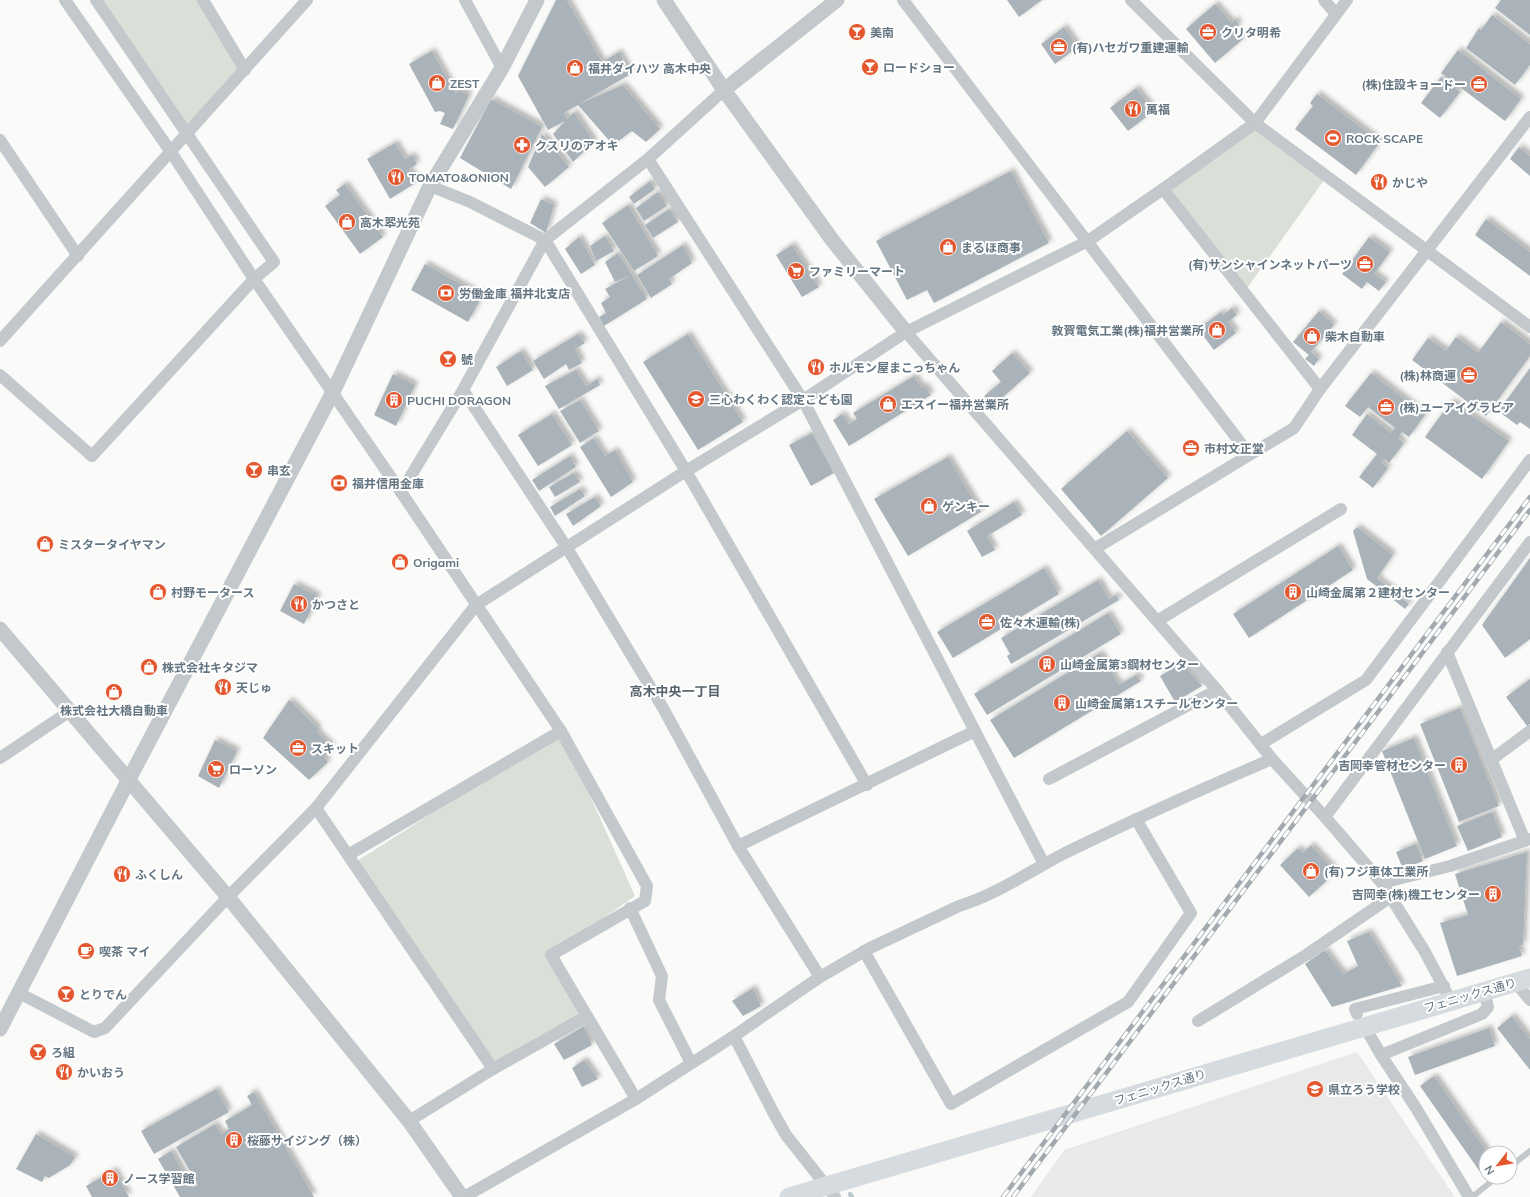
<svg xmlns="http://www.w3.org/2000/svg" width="1530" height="1197" font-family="Mulish,'Noto Sans JP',sans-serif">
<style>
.built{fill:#e8e9e9}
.green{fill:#dadfd7}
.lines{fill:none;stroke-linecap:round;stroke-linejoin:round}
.stream{stroke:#bbc7cb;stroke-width:4.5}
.building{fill:#aab3b9;filter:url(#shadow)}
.service{stroke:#c3c8cc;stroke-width:6}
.minor{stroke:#c3c8cc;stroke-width:12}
.tertiary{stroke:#c3c8cc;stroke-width:15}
.primary{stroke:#d6dbdf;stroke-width:19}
.rail-casing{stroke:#a2aab0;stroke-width:4.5}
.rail{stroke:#fff;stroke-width:3;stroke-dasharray:9;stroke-linecap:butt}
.labels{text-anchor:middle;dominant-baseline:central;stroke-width:4;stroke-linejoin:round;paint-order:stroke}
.poi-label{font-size:12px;font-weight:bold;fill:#657683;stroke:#fff;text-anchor:start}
.street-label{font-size:12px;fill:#657683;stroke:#fff}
.neighbourhood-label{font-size:13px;font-weight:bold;fill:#57646e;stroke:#fff}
</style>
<defs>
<filter id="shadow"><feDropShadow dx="3.5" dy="-3.5" stdDeviation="2" flood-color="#0004"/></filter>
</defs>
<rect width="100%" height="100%" fill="#fafaf8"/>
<!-- built -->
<path class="built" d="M1357,1052L1455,1197H1031L1064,1150Z"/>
<!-- green -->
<g class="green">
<path d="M96,0H201L245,70L185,128Z"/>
<path d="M1255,123L1327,176L1245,291L1163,189Z"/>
<path d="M561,731L635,896L551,955L587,1016L493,1069L354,863Z"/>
</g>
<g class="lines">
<!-- stream -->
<path class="stream" d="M850,1194L852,1197"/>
</g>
<!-- building -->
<g class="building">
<path d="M556,0H567L602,62L619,52L631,74L579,104L623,85L660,129L646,142L632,131L613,145L578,105L564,113L567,119L574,112L594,142L573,162L553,134L565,121L548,130L518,76Z"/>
<path d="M1007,0H1042L1019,17Z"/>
<path d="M1501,0H1530V35L1495,8Z"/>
<path d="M1215,4L1232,23L1235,19L1239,24L1235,29L1243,39L1215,63L1186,29Z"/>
<path d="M1492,15L1530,44V65L1515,85L1466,48L1479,28L1481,30Z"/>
<path d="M1064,27L1078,47L1055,64L1041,44Z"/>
<path d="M1458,50L1521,99L1505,121L1441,73Z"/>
<path d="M432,51L456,94L458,90L469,95L453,129L440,124L445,113L440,111L435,112L409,64Z"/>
<path d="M1441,77L1460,92L1440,118L1421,103Z"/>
<path d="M1136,88L1154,111L1128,131L1110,108Z"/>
<path d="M1317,94L1380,142L1356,175L1295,129L1313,106L1310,103Z"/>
<path d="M491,99L542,127L511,189L460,158Z"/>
<path d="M542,134L569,167L545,187L528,167Z"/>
<path d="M395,143L405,159L412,155L417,164L409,169L417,182L390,199L367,159Z"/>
<path d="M1519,147L1530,156V176L1510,159Z"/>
<path d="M1011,171L1049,243L934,303L927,290L907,300L876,241Z"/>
<path d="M650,181L655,189L634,204L629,197Z"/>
<path d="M345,184L383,237L360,254L325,206L340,195L336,190Z"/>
<path d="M658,192L667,206L644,221L636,208Z"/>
<path d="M541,199L554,205L546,233L530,223Z"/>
<path d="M628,205L658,256L634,271L602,223Z"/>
<path d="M669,209L678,222L653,238L645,225Z"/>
<path d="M1486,219L1530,252V276L1475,235Z"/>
<path d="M605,236L614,251L596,261L590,246Z"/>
<path d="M579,237L595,265L581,274L565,249Z"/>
<path d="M1369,237L1390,252L1374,274L1386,282L1379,291L1367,282L1362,289L1342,274Z"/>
<path d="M683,245L692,263L669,279L672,284L651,298L637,275Z"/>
<path d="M792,245L819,287L802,297L776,255Z"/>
<path d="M618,253L647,299L604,326L599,317L606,313L601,303L610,297L605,289L631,275L615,282L605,262Z"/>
<path d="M425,264L482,296L468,322L411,290Z"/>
<path d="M1232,308L1237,315L1228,322L1236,333L1214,350L1198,329L1221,312L1223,315Z"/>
<path d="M1319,311L1334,325L1311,352L1319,359L1314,366L1305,359L1309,355L1293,342Z"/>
<path d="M1501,322L1530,344V356L1486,416L1412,360L1428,338L1446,351L1456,337L1478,353Z"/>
<path d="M578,334L585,343L575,349L582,363L569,370L566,364L544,379L533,361Z"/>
<path d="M688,334L743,422L698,450L643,362Z"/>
<path d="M521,351L533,370L507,386L496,367Z"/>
<path d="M1012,353L1030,373L993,406L984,396L1001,382L992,371Z"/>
<path d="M1530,368V429L1520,422L1517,425L1502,414L1504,412L1500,409Z"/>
<path d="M576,370L586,386L597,379L600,385L559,409L545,386Z"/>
<path d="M1371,373L1425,415L1409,437L1402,432L1398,438L1404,443L1389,463L1384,459L1381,462L1388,468L1373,488L1359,477L1377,454L1352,435L1367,414L1391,433L1395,428L1368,407L1360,417L1345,406Z"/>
<path d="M393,374L415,385L396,426L374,415Z"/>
<path d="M914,376L921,387L925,386L931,395L849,446L833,420L842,414L849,424L857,419L853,413Z"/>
<path d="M580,400L599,431L580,443L560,411Z"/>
<path d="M1451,401L1509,441L1482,479L1425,437Z"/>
<path d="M552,414L572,445L538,466L518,435Z"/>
<path d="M1127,431L1168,478L1101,536L1061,489Z"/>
<path d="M812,433L834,473L811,486L789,445Z"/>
<path d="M594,438L605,456L615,450L633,482L611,497L580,447Z"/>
<path d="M570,456L576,467L539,491L532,480Z"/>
<path d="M948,457L981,512L908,556L874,499Z"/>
<path d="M574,473L580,482L555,497L549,487Z"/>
<path d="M580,489L585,496L555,516L550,507Z"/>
<path d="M595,497L601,506L573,526L566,514Z"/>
<path d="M1014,502L1022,515L987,536L995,550L982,557L967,531Z"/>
<path d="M1357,527L1393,555L1377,578L1409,604L1405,609L1367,579L1353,531Z"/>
<path d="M1338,546L1353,570L1249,638L1233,614Z"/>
<path d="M1530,558V639L1505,658L1482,625Z"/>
<path d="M1044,568L1059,594L953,658L937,632Z"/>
<path d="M1098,580L1109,599L1116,595L1119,600L1011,664L1007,656L1010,654L1001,638Z"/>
<path d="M294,584L318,596L304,624L280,611Z"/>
<path d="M1108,613L1121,634L987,715L974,694Z"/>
<path d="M1100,653L1119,685L1136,675L1141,681L1014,758L990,720Z"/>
<path d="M1182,663L1202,686L1175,702L1160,676Z"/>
<path d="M1530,679V724L1527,726L1506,697Z"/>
<path d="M289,700L318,728L317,732L332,747L324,757L328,762L309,780L263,738Z"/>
<path d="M1460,708L1499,806L1459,822L1420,724Z"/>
<path d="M1414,738L1457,846L1425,859L1382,751Z"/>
<path d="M215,740L237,751L219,788L198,776Z"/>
<path d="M1492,812L1502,837L1468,851L1457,826Z"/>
<path d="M1416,844L1423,861L1403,869L1396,852Z"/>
<path d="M1311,845L1336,872L1309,897L1280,865L1298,848L1303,853Z"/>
<path d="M1527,852L1523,945L1519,946L1522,956L1457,976L1440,923L1468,915L1455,874Z"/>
<path d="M1369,932L1402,986L1332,1007L1305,964L1325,950L1343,974L1358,966L1347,941Z"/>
<path d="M753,988L761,1006L743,1016L732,1001Z"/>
<path d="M1512,1016L1530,1039V1070L1497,1028Z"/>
<path d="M584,1026L592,1045L564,1060L554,1044Z"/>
<path d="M1489,1028L1495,1046L1415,1075L1408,1057Z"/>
<path d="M584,1060L598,1079L582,1087L572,1068Z"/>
<path d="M1434,1076L1488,1153H1486L1485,1179L1420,1086Z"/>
<path d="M216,1089L229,1112L154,1154L141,1131Z"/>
<path d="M254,1092L314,1197H180L158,1159L171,1151L192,1188L198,1185L176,1147L215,1124L221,1134L229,1129L225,1121L252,1105L247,1096Z"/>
<path d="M36,1134L75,1157L70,1165L49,1178L45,1176L42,1182L16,1169Z"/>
<path d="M114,1170L129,1197H92L86,1186Z"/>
</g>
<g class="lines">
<!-- service -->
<g class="service">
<path d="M1510,1167L1530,1151"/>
<path d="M1472,1197L1497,1177"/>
</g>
<!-- minor -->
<g class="minor">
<path d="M65,0L171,152L254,279L401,492L561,731L647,886L645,901L551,955L587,1016L493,1069L409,1121"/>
<path d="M203,0L245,70"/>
<path d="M465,0L502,68"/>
<path d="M903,0L1249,454"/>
<path d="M1131,0L1255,123L1530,327"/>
<path d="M1324,0L1336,14"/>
<path d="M0,140L78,256"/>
<path d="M648,159L803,400L1044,864"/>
<path d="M430,186L470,202L545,240L686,471L867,785"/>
<path d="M1163,189L1320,389"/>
<path d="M906,332L1217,690L1272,759L1325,817L1382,883L1425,952L1451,1001"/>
<path d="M0,341L307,0"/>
<path d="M0,375L92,456L254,279L274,262L96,0"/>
<path d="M463,390L567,548L663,708L738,846L820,977"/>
<path d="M401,492L463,390L545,240L648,159L724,90"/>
<path d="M1096,548L1294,428L1320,389L1530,117"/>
<path d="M1157,621L1341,509"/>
<path d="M1447,652L1525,841"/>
<path d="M1261,744L1366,680L1530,460"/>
<path d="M0,758L70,711"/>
<path d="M1491,760L1530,731"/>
<path d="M1049,779L1217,690"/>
<path d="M316,808L493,1069"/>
<path d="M1325,817L1530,542"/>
<path d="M738,846L975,731"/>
<path d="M348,855L561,731"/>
<path d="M1382,883L1450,866L1530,839"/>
<path d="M630,908L662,976L659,1000L691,1063"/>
<path d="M864,951L951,1104L1128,1002L1191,913L1136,819"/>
<path d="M1515,982L1530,1000"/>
<path d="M19,993L94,1032L105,1028L228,897L316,808L476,605L686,471L803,400L906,332L1088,241L1163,189L1255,123L1347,0"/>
<path d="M1357,1014L1355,1009L1444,986"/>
<path d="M587,1016L636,1099"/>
<path d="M1198,1021L1306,955L1392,896"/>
<path d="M1369,1034L1381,1055"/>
<path d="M734,1036L773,1112L786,1135L835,1197"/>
<path d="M464,1197L636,1099L734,1036L820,977L870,948L959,906C996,895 1030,871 1065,853C1133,820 1202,789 1272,759"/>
<path d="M1469,1197L1416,1108L1381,1055L1482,1014L1488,1007L1484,991"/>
</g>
<!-- tertiary -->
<g class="tertiary">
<path d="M664,0L724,90L833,241L906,332"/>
<path d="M724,90L837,0"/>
<path d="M0,629L228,897L409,1121L462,1197"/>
<path d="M0,1029L128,781L333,392L430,186L502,68L537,0"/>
</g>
<!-- primary -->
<path class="primary" d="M789,1197L1530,978"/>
<!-- rail casing -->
<g class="rail-casing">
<g id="rail">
<path d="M1003,1197L1530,497"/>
<path d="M1013,1197L1530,510"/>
</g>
</g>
<!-- rail -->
<use href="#rail" class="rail"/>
</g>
<!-- icons -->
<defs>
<g id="bar-disc" transform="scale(0.9)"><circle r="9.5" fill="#e4572e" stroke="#fff"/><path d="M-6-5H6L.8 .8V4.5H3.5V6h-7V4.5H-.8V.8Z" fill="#fff"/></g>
<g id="office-disc" transform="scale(0.9)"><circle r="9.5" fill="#e4572e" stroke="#fff"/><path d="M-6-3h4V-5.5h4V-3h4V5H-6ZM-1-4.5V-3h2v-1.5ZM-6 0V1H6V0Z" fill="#fff"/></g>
<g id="shop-disc" transform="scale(0.9)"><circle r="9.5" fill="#e4572e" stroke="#fff"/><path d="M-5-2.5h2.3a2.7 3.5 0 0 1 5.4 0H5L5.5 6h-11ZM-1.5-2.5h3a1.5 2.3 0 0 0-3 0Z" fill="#fff"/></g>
<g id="restaurant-disc" transform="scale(0.9)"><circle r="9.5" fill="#e4572e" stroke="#fff"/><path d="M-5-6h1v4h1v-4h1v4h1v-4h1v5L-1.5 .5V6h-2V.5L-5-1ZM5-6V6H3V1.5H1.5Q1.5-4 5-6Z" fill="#fff"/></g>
<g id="stadium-disc" transform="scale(0.9)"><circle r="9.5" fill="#e4572e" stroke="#fff"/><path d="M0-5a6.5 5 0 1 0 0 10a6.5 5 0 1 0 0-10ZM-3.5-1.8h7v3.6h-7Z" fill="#fff"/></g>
<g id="pharmacy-disc" transform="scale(0.9)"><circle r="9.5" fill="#e4572e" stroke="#fff"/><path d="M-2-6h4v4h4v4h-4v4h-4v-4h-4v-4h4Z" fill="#fff"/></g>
<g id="supermarket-disc" transform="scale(0.9)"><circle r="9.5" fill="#e4572e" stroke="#fff"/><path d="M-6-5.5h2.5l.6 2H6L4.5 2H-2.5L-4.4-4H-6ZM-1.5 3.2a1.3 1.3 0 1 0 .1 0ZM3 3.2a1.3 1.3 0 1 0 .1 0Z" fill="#fff"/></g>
<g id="bank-disc" transform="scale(0.9)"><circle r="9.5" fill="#e4572e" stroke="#fff"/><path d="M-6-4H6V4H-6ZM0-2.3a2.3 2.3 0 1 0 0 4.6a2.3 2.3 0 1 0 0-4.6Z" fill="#fff"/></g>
<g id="school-disc" transform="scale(0.9)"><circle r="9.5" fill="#e4572e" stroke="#fff"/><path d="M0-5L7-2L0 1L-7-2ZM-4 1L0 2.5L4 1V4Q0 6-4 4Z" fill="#fff"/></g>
<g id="building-disc" transform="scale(0.9)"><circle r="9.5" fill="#e4572e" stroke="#fff"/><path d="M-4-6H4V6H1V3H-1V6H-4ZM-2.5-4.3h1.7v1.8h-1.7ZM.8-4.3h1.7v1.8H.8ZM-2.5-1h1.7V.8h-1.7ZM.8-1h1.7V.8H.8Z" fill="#fff"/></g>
<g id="cafe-disc" transform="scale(0.9)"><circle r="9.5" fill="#e4572e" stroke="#fff"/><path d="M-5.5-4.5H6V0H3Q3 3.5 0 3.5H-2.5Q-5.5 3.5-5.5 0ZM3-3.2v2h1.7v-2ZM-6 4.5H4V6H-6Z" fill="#fff"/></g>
</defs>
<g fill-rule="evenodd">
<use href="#bar-disc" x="857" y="32"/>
<use href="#office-disc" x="1208" y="32"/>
<use href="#office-disc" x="1059" y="47"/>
<use href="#bar-disc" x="870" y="67"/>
<use href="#shop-disc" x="575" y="68"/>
<use href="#shop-disc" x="437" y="83"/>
<use href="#office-disc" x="1479" y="84"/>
<use href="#restaurant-disc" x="1133" y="109"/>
<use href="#stadium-disc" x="1333" y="138"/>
<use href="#pharmacy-disc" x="522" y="145"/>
<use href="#restaurant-disc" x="396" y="177"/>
<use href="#restaurant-disc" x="1379" y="182"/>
<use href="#shop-disc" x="347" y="222"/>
<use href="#shop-disc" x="948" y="247"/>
<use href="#office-disc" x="1365" y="264"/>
<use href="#supermarket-disc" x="796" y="271"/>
<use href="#bank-disc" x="446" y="293"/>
<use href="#shop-disc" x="1217" y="330"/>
<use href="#shop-disc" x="1312" y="336"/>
<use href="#bar-disc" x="448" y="359"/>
<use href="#restaurant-disc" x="816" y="367"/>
<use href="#office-disc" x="1469" y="375"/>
<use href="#school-disc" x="696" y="399"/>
<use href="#building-disc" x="394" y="400"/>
<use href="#shop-disc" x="888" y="404"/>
<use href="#office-disc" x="1386" y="407"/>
<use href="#office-disc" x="1191" y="448"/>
<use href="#bar-disc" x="254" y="470"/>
<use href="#bank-disc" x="339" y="483"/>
<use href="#shop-disc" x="929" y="506"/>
<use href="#shop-disc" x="45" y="544"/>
<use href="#shop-disc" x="400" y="562"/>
<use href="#shop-disc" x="158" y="592"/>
<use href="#building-disc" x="1293" y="592"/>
<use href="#restaurant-disc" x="299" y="604"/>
<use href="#office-disc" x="987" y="622"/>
<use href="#building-disc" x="1047" y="664"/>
<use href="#shop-disc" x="149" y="667"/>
<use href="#restaurant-disc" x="223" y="687"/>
<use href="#shop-disc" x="114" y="692"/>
<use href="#building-disc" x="1062" y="703"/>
<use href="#office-disc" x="298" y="748"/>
<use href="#building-disc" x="1459" y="765"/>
<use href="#supermarket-disc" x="216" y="769"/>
<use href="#shop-disc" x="1311" y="871"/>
<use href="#restaurant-disc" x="122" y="874"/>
<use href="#building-disc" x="1493" y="894"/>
<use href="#cafe-disc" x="86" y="951"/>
<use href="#bar-disc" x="66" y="994"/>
<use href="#bar-disc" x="38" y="1052"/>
<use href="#restaurant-disc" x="64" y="1072"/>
<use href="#school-disc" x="1315" y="1089"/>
<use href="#building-disc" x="234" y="1140"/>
<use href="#building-disc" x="110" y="1178"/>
</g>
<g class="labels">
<!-- poi labels -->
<g class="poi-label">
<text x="870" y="32">美南</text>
<text x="1221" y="32">クリタ明希</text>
<text x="1072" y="47">(有)ハセガワ重建運輸</text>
<text x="883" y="67">ロードショー</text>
<text x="588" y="68">福井ダイハツ 高木中央</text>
<text x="450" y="83">ZEST</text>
<text x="1466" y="84" text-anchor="end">(株)住設キョードー</text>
<text x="1146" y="109">萬福</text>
<text x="1346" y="138">ROCK SCAPE</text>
<text x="535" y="145">クスリのアオキ</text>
<text x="409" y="177">TOMATO&amp;ONION</text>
<text x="1392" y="182">かじや</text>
<text x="360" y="222">高木翆光苑</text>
<text x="961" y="247">まるほ商事</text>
<text x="1352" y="264" text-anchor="end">(有)サンシャインネットパーツ</text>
<text x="809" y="271">ファミリーマート</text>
<text x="459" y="293">労働金庫 福井北支店</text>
<text x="1204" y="330" text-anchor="end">敦賀電気工業(株)福井営業所</text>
<text x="1325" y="336">柴木自動車</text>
<text x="461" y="359">號</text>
<text x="829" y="367">ホルモン屋まこっちゃん</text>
<text x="1456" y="375" text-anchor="end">(株)林商運</text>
<text x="709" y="399">三心わくわく認定こども園</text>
<text x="407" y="400">PUCHI DORAGON</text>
<text x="901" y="404">エスイー福井営業所</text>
<text x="1399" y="407">(株)ユーアイグラビア</text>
<text x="1204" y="448">市村文正堂</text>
<text x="267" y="470">串玄</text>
<text x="352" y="483">福井信用金庫</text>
<text x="942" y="506">ゲンキー</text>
<text x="58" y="544">ミスタータイヤマン</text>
<text x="413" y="562">Origami</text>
<text x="171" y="592">村野モータース</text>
<text x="1306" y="592">山崎金属第２建材センター</text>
<text x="312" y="604">かつさと</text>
<text x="1000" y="622">佐々木運輸(株)</text>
<text x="1060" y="664">山崎金属第3鋼材センター</text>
<text x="162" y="667">株式会社キタジマ</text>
<text x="236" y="687">天じゅ</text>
<text x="1075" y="703">山崎金属第1スチールセンター</text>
<text x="114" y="710" text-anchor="middle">株式会社大橋自動車</text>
<text x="311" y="748">スキット</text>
<text x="1446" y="765" text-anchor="end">吉岡幸管材センター</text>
<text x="229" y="769">ローソン</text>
<text x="1324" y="871">(有)フジ車体工業所</text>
<text x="135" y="874">ふくしん</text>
<text x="1480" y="894" text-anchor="end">吉岡幸(株)機工センター</text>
<text x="99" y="951">喫茶 マイ</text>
<text x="79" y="994">とりでん</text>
<text x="51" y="1052">ろ組</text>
<text x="77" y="1072">かいおう</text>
<text x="1328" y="1089">県立ろう学校</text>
<text x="247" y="1140">桜藤サイジング（株）</text>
<text x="123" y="1178">ノース学習館</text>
</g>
<!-- street labels -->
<g class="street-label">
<text transform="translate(1470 995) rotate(-16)">フェニックス通り</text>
<text transform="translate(1160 1087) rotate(-17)">フェニックス通り</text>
</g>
<!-- neighbourhood labels -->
<g class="neighbourhood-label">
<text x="675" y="691">高木中央一丁目</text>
</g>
</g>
<!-- north arrow -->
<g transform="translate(1498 1165) rotate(239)"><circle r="19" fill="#ffffff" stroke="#c1c8cd"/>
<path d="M0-3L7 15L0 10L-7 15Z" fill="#e4572e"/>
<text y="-6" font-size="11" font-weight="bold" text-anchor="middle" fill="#657683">N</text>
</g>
</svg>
